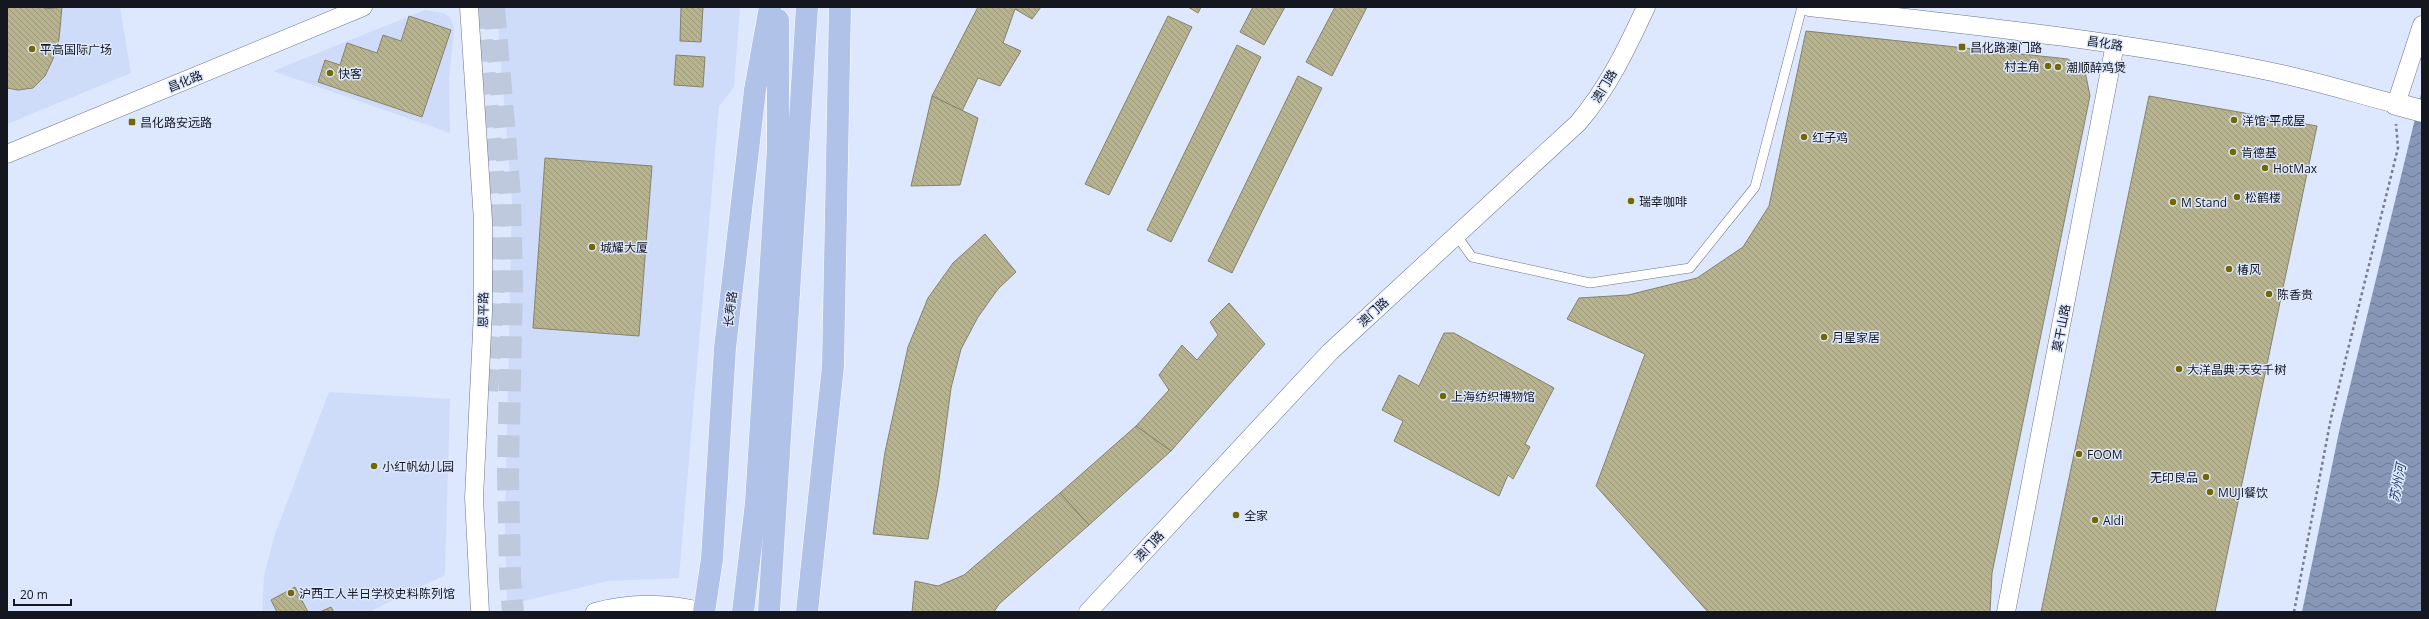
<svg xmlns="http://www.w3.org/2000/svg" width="2429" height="619" font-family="'Open Sans','Noto Sans SC',sans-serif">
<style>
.built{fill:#cedcf9}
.water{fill:url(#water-waves)}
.building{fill:url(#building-back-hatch);stroke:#85836d}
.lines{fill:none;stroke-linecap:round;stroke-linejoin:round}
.highway-tunnel{stroke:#bfc9dd;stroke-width:22;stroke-dasharray:22 11;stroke-linecap:butt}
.lane-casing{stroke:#6c7589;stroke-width:10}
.street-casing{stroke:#6c7589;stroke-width:19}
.secondary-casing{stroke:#6c7589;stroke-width:23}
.primary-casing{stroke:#fff;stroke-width:23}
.path{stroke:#757c8b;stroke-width:2.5;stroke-dasharray:3 3;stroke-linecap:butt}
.lane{stroke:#fff;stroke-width:9}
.street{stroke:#fff;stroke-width:18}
.secondary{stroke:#fff;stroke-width:22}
.primary{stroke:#b1c2e9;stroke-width:22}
.poi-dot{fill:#736800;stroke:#dde8fe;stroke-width:1.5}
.labels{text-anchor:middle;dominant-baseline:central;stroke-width:3;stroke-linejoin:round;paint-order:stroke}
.street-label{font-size:12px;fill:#14171f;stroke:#dde8fe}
.poi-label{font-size:12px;fill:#14171f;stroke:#dde8fe;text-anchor:start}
.water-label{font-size:13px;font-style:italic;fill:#2d406d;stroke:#dde8fe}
</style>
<defs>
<pattern id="water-waves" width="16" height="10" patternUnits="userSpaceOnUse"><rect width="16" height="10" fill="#8897b7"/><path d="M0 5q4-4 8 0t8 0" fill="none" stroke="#6e7a94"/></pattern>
<pattern id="building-back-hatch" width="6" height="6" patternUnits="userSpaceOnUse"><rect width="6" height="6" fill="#b7b38e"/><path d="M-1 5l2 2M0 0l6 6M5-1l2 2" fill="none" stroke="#9c997a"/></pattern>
</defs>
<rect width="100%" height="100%" fill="#dde8fe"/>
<!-- built -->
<g class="built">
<path d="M7,7H120L131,73L7,124Z"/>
<path d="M500,7H740L734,87L719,106L679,578L608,581L507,605L505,521L512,201L498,27Z"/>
<path d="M425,10L443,13L450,17L454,27L449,80L450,133L273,71Z"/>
<path d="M329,392L450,399L445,575L369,612H262L264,576L275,534Z"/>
</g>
<!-- water -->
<path class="water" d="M2422,90V612H2302L2340,427Z"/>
<!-- building -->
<g class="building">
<path d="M7,7H45V9L62,7L59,39L53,59L45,76L33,88L18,90L7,88Z"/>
<path d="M681,7H703L701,42L680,41Z"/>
<path d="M978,7H1041L1032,19L1015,9L1003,43L1021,51L1000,86L978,78L962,111L932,96Z"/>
<path d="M1188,7H1201L1198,13Z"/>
<path d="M1253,7H1285L1264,45L1240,32Z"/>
<path d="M1335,7H1367L1332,76L1306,62Z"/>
<path d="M409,16L451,30L422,117L318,82L325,60L340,65L347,43L377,53L383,35L401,41Z"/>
<path d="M1168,16L1192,27L1109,195L1085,184Z"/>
<path d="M1806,31L2068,59L2085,71L2090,96L1992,573L1990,612H1708L1596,486L1645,354L1567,319L1579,298L1628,295L1697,278L1743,247L1769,206Z"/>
<path d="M1237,45L1261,57L1171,242L1147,230Z"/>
<path d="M676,55L705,57L703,87L674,85Z"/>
<path d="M1298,76L1322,88L1232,273L1208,261Z"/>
<path d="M932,96L978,118L960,185L911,186Z"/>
<path d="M2149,96L2317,126L2215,612H2041Z"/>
<path d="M545,158L652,166L639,336L533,328Z"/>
<path d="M985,234L1016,272L998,289L978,317L961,349L951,388L938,487L928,539L873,534L885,452L908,347L928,298L953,263Z"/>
<path d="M1229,303L1265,344L1171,451L1136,426L1169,390L1159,375L1182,345L1197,360L1218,335L1210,322Z"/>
<path d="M1444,333H1454L1554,388L1525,444L1530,447L1513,479L1508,475L1499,496L1394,441L1403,421L1382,410L1399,375L1419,386Z"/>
<path d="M1136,426L1171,451L1089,525L1060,493Z"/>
<path d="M1060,493L1089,525L999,604L994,612H912L915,581L938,586L964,575Z"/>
<path d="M295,587L308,612H277L271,600Z"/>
<path d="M331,607L334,612H320Z"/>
</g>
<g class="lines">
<!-- highway-tunnel -->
<g class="highway-tunnel">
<path d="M479,7L495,196L494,287L487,395"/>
<path d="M494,7L510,195L512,286L508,471L510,578L513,612"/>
</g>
<!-- lane casing -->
<g class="lane-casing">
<path id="lane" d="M1457,236L1472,257L1590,283L1690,268L1755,187L1802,7"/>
</g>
<!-- street casing -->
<g class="street-casing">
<g id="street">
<path d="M469,7L483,221V311L474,498L480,612"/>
<path d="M1809,7C1959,24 2110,39 2258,69C2305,78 2350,92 2396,104L2422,25"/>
<path d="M7,154L363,7"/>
<path d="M595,612C631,602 668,603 704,612"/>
<path d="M1088,612L1330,352L1578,123C1608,88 1627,48 1646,7"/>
<path d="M2006,612L2115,44"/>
</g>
</g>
<!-- secondary casing -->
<g class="secondary-casing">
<path id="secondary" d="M2396,104L2422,111"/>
</g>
<!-- primary casing -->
<g class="primary-casing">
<g id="primary">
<path d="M704,612L712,559L725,348L755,90L770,7"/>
<path d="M743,612L756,503L778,148V20"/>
<path d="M769,612L807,7"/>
<path d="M807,612L833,366L840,7"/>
</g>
</g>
<!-- path -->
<path class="path" d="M2294,612L2331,418L2398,148L2396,124"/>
<!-- lane -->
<use href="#lane" class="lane"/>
<!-- street -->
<use href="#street" class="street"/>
<!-- secondary -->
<use href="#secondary" class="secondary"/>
<!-- primary -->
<use href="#primary" class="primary"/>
</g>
<!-- markers -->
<g class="poi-dot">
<rect x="1958" y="43" width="8" height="8" rx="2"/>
<circle cx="32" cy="49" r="4"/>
<circle cx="2048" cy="66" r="4"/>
<circle cx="2058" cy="67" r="4"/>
<circle cx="330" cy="73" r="4"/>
<circle cx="2234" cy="120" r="4"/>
<rect x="128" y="118" width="8" height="8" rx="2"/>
<circle cx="1804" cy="137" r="4"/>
<circle cx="2233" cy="152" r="4"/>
<circle cx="2265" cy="168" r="4"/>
<circle cx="2237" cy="197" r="4"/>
<circle cx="1631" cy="201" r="4"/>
<circle cx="2173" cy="202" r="4"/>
<circle cx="592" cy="247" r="4"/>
<circle cx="2229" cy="269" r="4"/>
<circle cx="2269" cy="294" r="4"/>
<circle cx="1824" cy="337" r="4"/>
<circle cx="2179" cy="369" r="4"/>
<circle cx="1443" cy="396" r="4"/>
<circle cx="2079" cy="454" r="4"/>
<circle cx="374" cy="466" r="4"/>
<circle cx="2206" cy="477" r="4"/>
<circle cx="2210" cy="492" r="4"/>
<circle cx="1236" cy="515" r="4"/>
<circle cx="2095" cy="520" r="4"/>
<circle cx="291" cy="593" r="4"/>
</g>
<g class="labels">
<!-- street labels -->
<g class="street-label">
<text transform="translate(2105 43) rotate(9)">昌化路</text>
<text transform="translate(185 81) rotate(-22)">昌化路</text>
<text transform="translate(1604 86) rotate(-59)">澳门路</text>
<text transform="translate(730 309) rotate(-83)">长寿路</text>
<text transform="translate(483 310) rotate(-89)">恩平路</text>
<text transform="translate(1373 312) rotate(-42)">澳门路</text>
<text transform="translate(2061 328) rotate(-79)">莫干山路</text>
<text transform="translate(1149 546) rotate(-47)">澳门路</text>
</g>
<!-- poi labels -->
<g class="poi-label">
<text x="1970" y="47">昌化路澳门路</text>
<text x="40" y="49">平高国际广场</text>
<text x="2040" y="66" text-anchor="end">村主角</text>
<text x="2066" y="67">潮顺醉鸡煲</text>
<text x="338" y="73">快客</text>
<text x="2242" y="120">洋馆·平成屋</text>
<text x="140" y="122">昌化路安远路</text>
<text x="1812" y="137">红子鸡</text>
<text x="2241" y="152">肯德基</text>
<text x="2273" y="168">HotMax</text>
<text x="2245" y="197">松鹤楼</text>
<text x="1639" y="201">瑞幸咖啡</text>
<text x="2181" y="202">M Stand</text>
<text x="600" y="247">城耀大厦</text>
<text x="2237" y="269">椿风</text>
<text x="2277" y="294">陈香贵</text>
<text x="1832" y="337">月星家居</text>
<text x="2187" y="369">大洋晶典·天安千树</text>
<text x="1451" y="396">上海纺织博物馆</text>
<text x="2087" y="454">FOOM</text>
<text x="382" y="466">小红帆幼儿园</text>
<text x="2198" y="477" text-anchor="end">无印良品</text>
<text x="2218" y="492">MUJI餐饮</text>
<text x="1244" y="515">全家</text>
<text x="2103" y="520">Aldi</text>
<text x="299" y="593">沪西工人半日学校史料陈列馆</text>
</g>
<!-- water labels -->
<g class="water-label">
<text transform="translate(2397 483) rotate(-79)">苏州河</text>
</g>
</g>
<!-- border -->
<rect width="2429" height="619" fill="none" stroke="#14171f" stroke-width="16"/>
<!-- scale -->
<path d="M14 599v6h57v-6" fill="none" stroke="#14171f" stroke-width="2"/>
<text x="20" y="599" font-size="12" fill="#14171f" stroke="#dde8fe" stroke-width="3" paint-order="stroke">20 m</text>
</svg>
